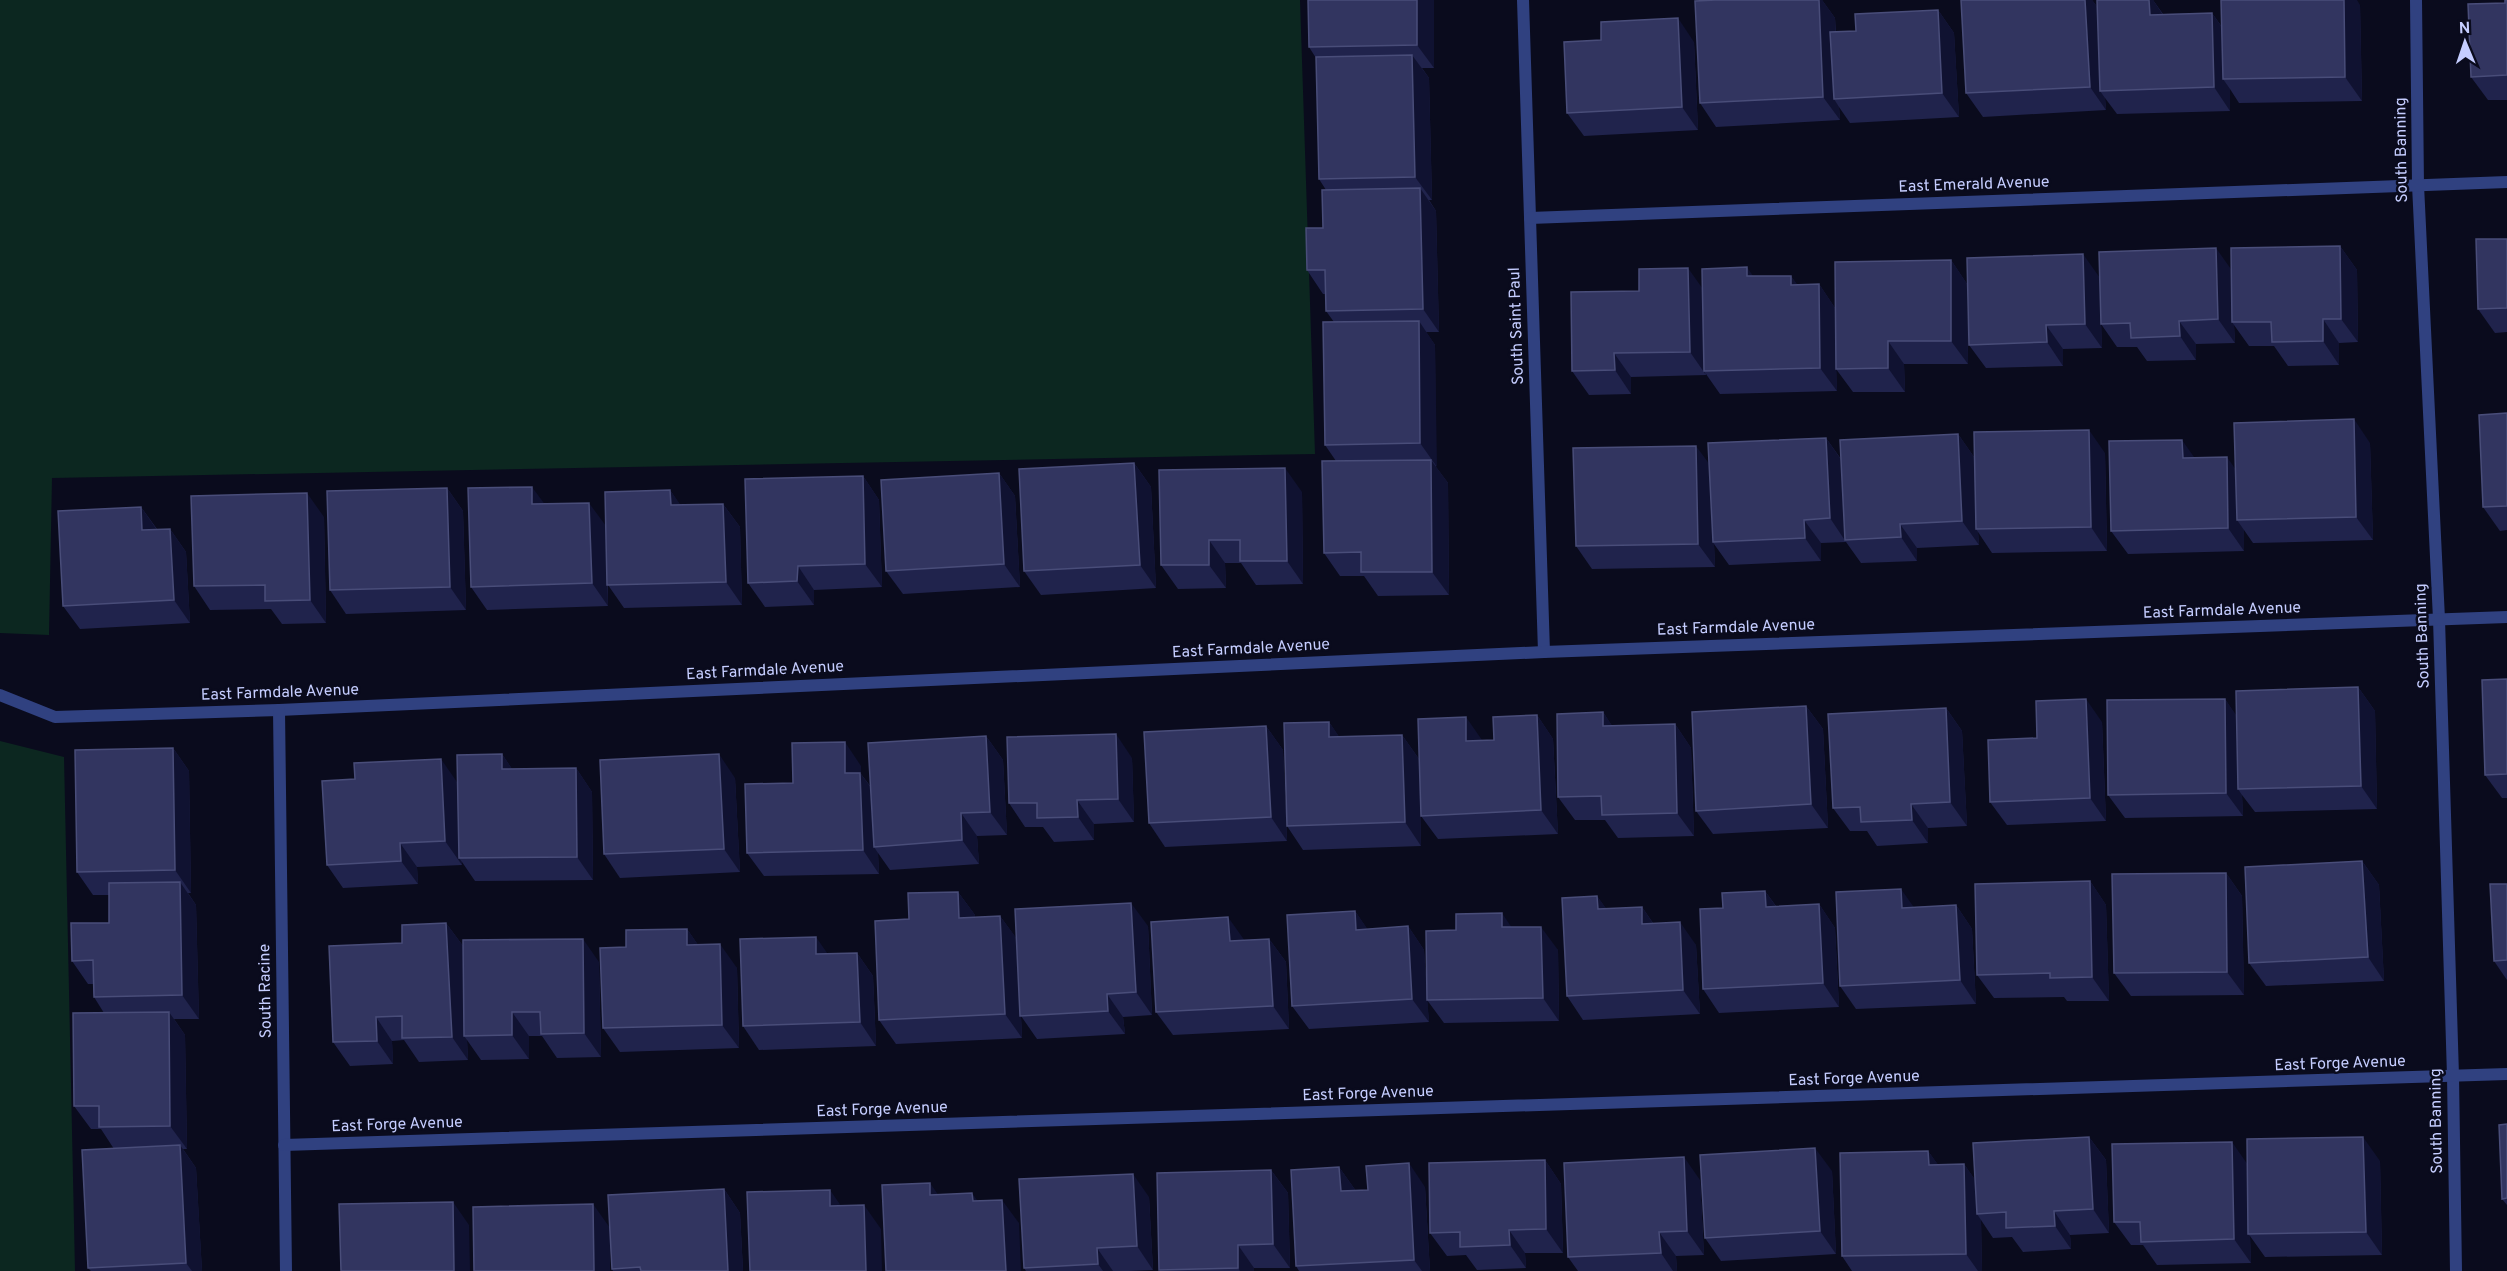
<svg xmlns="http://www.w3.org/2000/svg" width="2507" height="1271" font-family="Overpass,sans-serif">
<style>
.green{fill:#0c2720}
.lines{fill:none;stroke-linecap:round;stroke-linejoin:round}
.minor{stroke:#304180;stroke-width:12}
.wall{fill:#20234c}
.shaded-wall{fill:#101231}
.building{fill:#323560;stroke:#494d79;stroke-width:1.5}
.labels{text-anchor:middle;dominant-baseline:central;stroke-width:5;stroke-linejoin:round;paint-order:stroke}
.street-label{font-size:16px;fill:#c5cdff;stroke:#0a0b1d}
</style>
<rect width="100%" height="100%" fill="#0a0b1d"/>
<!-- green -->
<g class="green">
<path d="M0,0H1300L1315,454L52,478L49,635L0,633Z"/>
<path d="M0,741L64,757L75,1271H0Z"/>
</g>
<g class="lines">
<!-- minor -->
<g class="minor">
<path d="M1523,0L1544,652"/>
<path d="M2416,0L2418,185L2439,619L2453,1076L2456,1271"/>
<path d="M1530,218L2507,182"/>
<path d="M0,695L55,717L279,710L1544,652L2507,617"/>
<path d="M279,710L286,1271"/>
<path d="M284,1145L2507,1074"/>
</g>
</g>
<!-- wall -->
<g class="wall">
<path d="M1308,0H1434V68H1422L1429,78L1432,200H1429L1436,211L1439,332H1426L1435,345L1436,467L1448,483L1449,595L1378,596L1364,576H1340L1324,553L1336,461L1325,445L1334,322L1326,311V294H1323L1307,270L1323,228L1326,190L1319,179L1316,58L1309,47Z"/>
<path d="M1716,0H1822L1835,18L1836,32L1856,31L1938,10L1954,33L1959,117L1850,123L1839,107L1840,120L1716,127L1700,103Z"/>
<path d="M1961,0H2092L2098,8L2097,0H2153L2163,14L2212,13L2222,27L2360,5L2362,101L2239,103L2230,89V111L2117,114L2105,98L2106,110L1983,117L1966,93Z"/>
<path d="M2507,0V100H2488L2471,77Z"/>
<path d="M1694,42L1698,130L1584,136L1567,113Z"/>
<path d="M2507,239V332L2495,333L2478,309Z"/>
<path d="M2340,246L2357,270L2358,342L2339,343V365L2288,366L2274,346H2249L2234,325L2235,343L2196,344V360L2147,361L2137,347H2117L2101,324L2102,348L2063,349V366L1986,368L1969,345L2099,278L2232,270Z"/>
<path d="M1951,260L1967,284L1968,364H1904L1905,392H1853L1836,369L1837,391L1720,394L1706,374V375L1631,377V394L1589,395L1572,371L1639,291L1702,288L1753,276H1791L1797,285L1819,284L1835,308L1836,347Z"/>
<path d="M2507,413V530L2500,531L2483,507Z"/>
<path d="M1958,434L1974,457L2105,453L2107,551L1992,553L1978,532L1979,545L1917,548V561L1861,563L1846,542L1821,543V561L1729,565L1714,544L1715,567L1592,569L1576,546L1709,464L1826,438L1841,459Z"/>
<path d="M2370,443L2373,540L2253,543L2244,530V551L2128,554L2111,531L2194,457L2235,469Z"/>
<path d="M1134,463L1151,487L1156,588L1041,595L1024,571Z"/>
<path d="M999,473L1015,496L1020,587L903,594L886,571Z"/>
<path d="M863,476L879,500L882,587L814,590V605L765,607L748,583Z"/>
<path d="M447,488L463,511L466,610L346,614L330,590Z"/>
<path d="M670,490L680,505L723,504L740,527L742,605L624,608L608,585V606L487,610L471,587L544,504L606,526Z"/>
<path d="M1302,492L1303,584L1256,585L1241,563H1225L1226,588L1178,589L1161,565Z"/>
<path d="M141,507L157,529H170L186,552L190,623L80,629L63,606Z"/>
<path d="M324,517L326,623L282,624L271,609L210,610L194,586Z"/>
<path d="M2507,679V798H2502L2485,775Z"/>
<path d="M2358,687L2375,711L2377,809L2255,812L2242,795L2243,816L2125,818L2108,795L2225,699L2236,716Z"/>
<path d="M1806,706L1823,729L1828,828L1713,834L1696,811Z"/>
<path d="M1946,708L1962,731L1967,826L1928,828V843L1877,846L1867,831H1850L1833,808Z"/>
<path d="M1603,712L1612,726L1675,724L1691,748L1694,836L1618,838L1605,820H1575L1558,797Z"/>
<path d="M1537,715L1553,739L1558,834L1438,839L1421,816L1482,741L1494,740Z"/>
<path d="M1329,722L1339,737L1402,735L1419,759L1421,846L1303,850L1287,826Z"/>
<path d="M2102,722L2106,821L2007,825L1990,802Z"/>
<path d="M1266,726L1283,750L1287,841L1165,847L1149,823Z"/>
<path d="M986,736L1003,760L1007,835L977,836L979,864L890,870L878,853L879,874L764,876L747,853L793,783L861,766V774L871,787Z"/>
<path d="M173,748L189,771L191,893H188L196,905L199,1019H174L185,1035L187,1149H183L196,1168L202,1271H91L88,1268L114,1149L101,1129H91L74,1106L104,1013L94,997L93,984H88L72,961L109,923V895H93L77,872Z"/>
<path d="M502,754L512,769L576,768L592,792L593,880L475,881L462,862V865L417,867L418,884L343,888L327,865Z"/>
<path d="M1132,758L1134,822L1094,824V840L1054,842L1043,827H1025L1009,803Z"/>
<path d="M735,778L740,872L620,878L604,854Z"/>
<path d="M2362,861L2379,885L2384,981L2266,986L2249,963Z"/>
<path d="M2226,873L2242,896L2244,995L2131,996L2114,973Z"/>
<path d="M2090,881L2106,905L2109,1001H2067L2064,997L1994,998L1977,975Z"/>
<path d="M2507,884V980L2494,961Z"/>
<path d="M1765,891L1776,906L1819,904L1835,928L1839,1007L1719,1013L1703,989L1723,908Z"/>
<path d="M958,892L975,915V917L1000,916L1016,938L1148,926L1152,1015L1123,1017L1125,1034L1037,1039L1021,1016L1022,1038L896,1044L879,1020L909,919Z"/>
<path d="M1597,896L1606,909L1642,907L1653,923L1696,945L1700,1014L1583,1020L1567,996Z"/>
<path d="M1956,905L1972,929L1976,1004L1856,1009L1840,986L1914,907Z"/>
<path d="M1355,911L1367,929L1408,926L1424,950L1427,999L1512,927L1558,950L1559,1021L1444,1023L1427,1000L1429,1022L1309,1029L1292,1006Z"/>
<path d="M446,923L463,946L599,962L601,1057L557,1058L542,1036H529V1059L481,1060L467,1040L468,1060L419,1062L404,1040L392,1041L393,1064L350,1066L333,1042L402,943Z"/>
<path d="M687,929L698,945L737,968L739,1048L620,1052L603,1028L626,947Z"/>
<path d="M1269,939L1286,962L1289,1029L1173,1035L1156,1012L1244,940Z"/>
<path d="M857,953L873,976L876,1046L759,1050L743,1026L827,954Z"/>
<path d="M2507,1124V1205L2502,1199Z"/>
<path d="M2089,1137L2106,1160L2109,1233L2070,1235L2071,1249L2023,1252L2012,1237L1993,1238L1981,1220L1982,1271H1852L1842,1256L1928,1151L1938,1165L1964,1164L1975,1180Z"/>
<path d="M1545,1160L1561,1184L1563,1253H1525L1526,1268L1477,1270L1466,1255L1447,1256L1430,1233Z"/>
<path d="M2380,1161L2382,1255L2265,1257L2250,1236L2251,1263L2157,1265L2143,1245H2131L2114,1222L2247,1164Z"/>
<path d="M1339,1167L1356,1191L1425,1187L1430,1271H1299L1296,1266Z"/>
<path d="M1271,1170L1288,1193L1290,1268H1254V1271H1159Z"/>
<path d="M1832,1171L1836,1254L1721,1261L1705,1238Z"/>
<path d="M1700,1180L1704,1255L1676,1256L1677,1271H1578L1568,1257Z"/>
<path d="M724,1189L740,1213L743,1271H613L612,1269L609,1228Z"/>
<path d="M1149,1197L1153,1270L1129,1271H1026L1024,1268Z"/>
</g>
<!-- shaded-wall -->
<g class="shaded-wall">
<path d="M1417,0H1434V68L1417,45Z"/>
<path d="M1819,0H1822L1835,18L1839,99H1834L1839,107L1840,120L1823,97Z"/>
<path d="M2085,0H2092L2101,12L2100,91L2105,98L2106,110L2090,87Z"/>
<path d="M2149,0H2153L2165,18L2150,15Z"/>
<path d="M2344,0H2357L2360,5L2362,101L2345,77Z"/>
<path d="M1938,10L1954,33L1959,117L1942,93Z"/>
<path d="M2212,13L2228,36L2223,79L2230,89V111L2214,87Z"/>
<path d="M1678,18L1694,42L1698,130L1682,107Z"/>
<path d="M1412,55L1429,78L1432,200L1415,177Z"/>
<path d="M1420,188L1436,211L1439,332L1423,309Z"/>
<path d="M2340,246L2357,270L2358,342L2341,319Z"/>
<path d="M2216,248L2233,272L2232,322L2234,325L2235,343L2218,319Z"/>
<path d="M2083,254L2100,278L2102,348L2085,324Z"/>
<path d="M1951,260L1967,284L1968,364L1951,341Z"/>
<path d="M1747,267L1763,291L1747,276Z"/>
<path d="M1688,268L1705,292L1704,371L1706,375L1690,352Z"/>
<path d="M1791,276L1808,299L1791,285Z"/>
<path d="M1819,284L1835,308L1837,391L1820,368Z"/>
<path d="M2323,319L2339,343V365L2323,341Z"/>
<path d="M1419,321L1435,345L1437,467L1420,443Z"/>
<path d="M2179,321L2196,344V360L2180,336Z"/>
<path d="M2046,325L2063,349V366L2047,342Z"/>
<path d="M1888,341L1904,364L1905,392L1888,368Z"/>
<path d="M1614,353L1631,377V394L1615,370Z"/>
<path d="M2354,419L2370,443L2373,540L2356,517Z"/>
<path d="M2089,430L2105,453L2107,551L2091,527Z"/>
<path d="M1958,434L1974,457L1976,529L1978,532L1979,545L1962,521Z"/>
<path d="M1826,438L1842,461L1845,540L1846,542L1830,518Z"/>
<path d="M2182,440L2199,464L2183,458Z"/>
<path d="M1696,446L1713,469V542L1714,544L1715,567L1698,544Z"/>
<path d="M2227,457L2243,480L2237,520L2244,530V551L2228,528Z"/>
<path d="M1431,460L1448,483L1449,595L1432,572Z"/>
<path d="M1134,463L1151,487L1156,588L1140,565Z"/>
<path d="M1285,468L1302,492L1303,584L1287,561Z"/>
<path d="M999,473L1015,496L1020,587L1004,564Z"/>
<path d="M863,476L879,500L882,587L865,564Z"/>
<path d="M532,487L549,510L532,504Z"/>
<path d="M447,488L463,511L466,610L450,587Z"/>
<path d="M670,490L687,514L671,505Z"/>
<path d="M307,493L324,517L326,623L310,600Z"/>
<path d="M589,503L606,526L608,606L592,583Z"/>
<path d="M723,504L740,527L742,605L726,582Z"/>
<path d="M141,507L157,530H142Z"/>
<path d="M1804,520L1821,543V561L1805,538Z"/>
<path d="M1900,524L1917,548V561L1901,537Z"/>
<path d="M170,529L186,552L190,623L174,600Z"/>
<path d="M1209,540L1225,563L1226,588L1209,565Z"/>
<path d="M798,566L814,590V605L797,581Z"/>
<path d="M2358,687L2375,711L2377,809L2361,786Z"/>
<path d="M2086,699L2102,722L2106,821L2090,798Z"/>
<path d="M2225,699L2241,722L2238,789L2242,795L2243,816L2226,793Z"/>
<path d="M1806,706L1823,729L1828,828L1811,804Z"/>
<path d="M1946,708L1962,731L1967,826L1950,802Z"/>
<path d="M1603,712L1619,736L1603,726Z"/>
<path d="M1537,715L1553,739L1558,834L1541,810Z"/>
<path d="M1466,717L1482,740L1466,741Z"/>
<path d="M1329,722L1345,745L1329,737Z"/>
<path d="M1675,724L1691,748L1694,836L1677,813Z"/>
<path d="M1266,726L1283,750L1287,841L1271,817Z"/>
<path d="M1116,734L1132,758L1134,822L1118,799Z"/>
<path d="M1402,735L1419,759L1421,846L1405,822Z"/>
<path d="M986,736L1003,760L1007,835L990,812Z"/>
<path d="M845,742L861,766V774L877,796L874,847L878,853L879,874L863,850L845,773Z"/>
<path d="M173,748L189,771L191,893L175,870Z"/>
<path d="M502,754L518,778L502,769Z"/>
<path d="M719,754L735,778L740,872L724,849Z"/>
<path d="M441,759L457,782L459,858L462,862V865L445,841Z"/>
<path d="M576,768L592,792L593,880L577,857Z"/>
<path d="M1077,800L1094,824V840L1078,817Z"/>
<path d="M1911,804L1928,828V843L1912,820Z"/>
<path d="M961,813L977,836L979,864L962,840Z"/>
<path d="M400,843L417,867L418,884L401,861Z"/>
<path d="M2362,861L2379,885L2384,981L2368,957Z"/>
<path d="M2226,873L2242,896L2244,995L2227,972Z"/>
<path d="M2090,881L2106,905L2109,1001L2092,977Z"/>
<path d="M180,882L196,905L199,1019L182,995Z"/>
<path d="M1901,889L1918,913L1902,908Z"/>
<path d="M1765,891L1782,915L1766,907Z"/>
<path d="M958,892L975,915L976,941L959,918Z"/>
<path d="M1597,896L1614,919L1598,909Z"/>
<path d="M1131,903L1148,926L1152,1015L1136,992Z"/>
<path d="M1819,904L1835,928L1839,1007L1823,983Z"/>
<path d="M1956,905L1972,929L1976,1004L1960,980Z"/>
<path d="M1642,907L1658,931L1642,924Z"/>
<path d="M1355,911L1371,934L1356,930Z"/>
<path d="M1502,913L1518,937L1502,927Z"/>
<path d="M1000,916L1017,939L1022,1038L1005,1014Z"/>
<path d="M1228,917L1245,941H1230Z"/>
<path d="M1680,922L1696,945L1700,1014L1683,990Z"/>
<path d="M446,923L463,946L464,1036L467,1040L468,1060L452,1037Z"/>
<path d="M1408,926L1424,950L1429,1022L1412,999Z"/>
<path d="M1541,927L1558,950L1559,1021L1543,998Z"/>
<path d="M687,929L703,952L687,945Z"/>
<path d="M816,937L832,960L816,954Z"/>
<path d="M583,939L599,962L601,1057L584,1033Z"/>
<path d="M1269,939L1286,962L1289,1029L1273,1006Z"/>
<path d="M720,944L737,968L739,1048L722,1025Z"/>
<path d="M857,953L873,976L876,1046L860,1022Z"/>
<path d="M1107,994L1123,1017L1125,1034L1108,1011Z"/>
<path d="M169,1012L185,1035L187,1149L170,1126Z"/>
<path d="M512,1012L529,1036V1059L512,1035Z"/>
<path d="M376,1017L392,1041L393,1064L377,1041Z"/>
<path d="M2089,1137L2106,1160L2109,1233L2093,1209Z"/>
<path d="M2363,1137L2380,1161L2382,1255L2366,1232Z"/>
<path d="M2232,1142L2248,1165V1234L2250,1236L2251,1263L2234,1239Z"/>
<path d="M180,1145L196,1168L202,1271H192L186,1263Z"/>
<path d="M1815,1148L1832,1171L1836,1254L1820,1231Z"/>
<path d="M1928,1151L1945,1174L1929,1165Z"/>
<path d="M1684,1157L1700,1180L1704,1255L1687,1231Z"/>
<path d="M1545,1160L1561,1184L1563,1253L1546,1229Z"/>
<path d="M1409,1163L1425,1187L1430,1271H1422L1414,1260Z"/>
<path d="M1964,1164L1981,1188L1977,1214L1981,1220L1982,1271H1978L1966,1254Z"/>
<path d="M1339,1167L1356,1191H1341Z"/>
<path d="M1271,1170L1288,1193L1290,1268L1273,1244Z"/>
<path d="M1133,1174L1149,1197L1153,1270L1137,1246Z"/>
<path d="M930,1183L946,1206L930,1195Z"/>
<path d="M724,1189L740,1213L743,1271H728Z"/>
<path d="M830,1190L846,1213L830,1206Z"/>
<path d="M972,1193L989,1217L973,1201Z"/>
<path d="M1002,1200L1019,1223L1021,1271H1006Z"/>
<path d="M453,1202L469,1225L470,1271H454Z"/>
<path d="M593,1204L610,1228V1271H594Z"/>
<path d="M864,1205L881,1229L882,1271H866Z"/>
<path d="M2054,1211L2070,1235L2071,1249L2055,1226Z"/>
<path d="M1509,1230L1525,1253L1526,1268L1510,1245Z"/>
<path d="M1659,1232L1676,1256L1677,1271H1673L1661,1253Z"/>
<path d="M1238,1245L1254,1268V1271H1240L1238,1268Z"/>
<path d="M1097,1248L1113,1271H1103L1098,1264Z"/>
</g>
<!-- building -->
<g class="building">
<path d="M1308,0H1417V45L1309,47Z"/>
<path d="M1716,0H1819L1823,97L1700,103L1695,1Z"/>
<path d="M1961,0H2085L2090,87L1966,93Z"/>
<path d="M2097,0H2149L2150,15L2212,13L2214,87L2100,91Z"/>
<path d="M2221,0H2344L2345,77L2223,79Z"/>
<path d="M2505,0H2507V75L2471,77L2468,4L2505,3Z"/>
<path d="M1938,10L1942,93L1834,99L1830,32L1856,31L1855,14Z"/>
<path d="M1678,18L1682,107L1567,113L1564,42L1601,40V22Z"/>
<path d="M1412,55L1415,177L1319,179L1316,57Z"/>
<path d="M1420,188L1423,309L1326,311L1325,270H1307L1306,228H1323L1322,190Z"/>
<path d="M2476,239H2507V308L2478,309Z"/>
<path d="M2340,246L2341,319H2323V341L2272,342L2271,322H2232L2231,248Z"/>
<path d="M2216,248L2218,319L2179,321L2180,336L2131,338L2130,323L2101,324L2099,252Z"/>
<path d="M2083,254L2085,324L2046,325L2047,342L1969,345L1967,258Z"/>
<path d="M1951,260V341H1888V368L1836,369L1835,262Z"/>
<path d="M1747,267V276H1791V285L1819,284L1820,368L1704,371L1702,269Z"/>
<path d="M1688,268L1690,352L1614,353L1615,370L1572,371L1571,292L1639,291V269Z"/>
<path d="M1419,321L1420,443L1325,445L1323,322Z"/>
<path d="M2507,413V506L2483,507L2479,415Z"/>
<path d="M2354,419L2356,517L2237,520L2234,423Z"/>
<path d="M2089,430L2091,527L1976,529L1974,432Z"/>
<path d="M1958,434L1962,521L1900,524L1901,537L1845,540L1840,440Z"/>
<path d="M1826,438L1830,518L1804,520L1805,538L1713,542L1708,443Z"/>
<path d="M2182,440L2183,458L2227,457L2228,528L2111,531L2109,441Z"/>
<path d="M1696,446L1698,544L1576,546L1573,448Z"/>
<path d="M1431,460L1432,572H1361V552L1324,553L1322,461Z"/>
<path d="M1134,463L1140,565L1024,571L1019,469Z"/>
<path d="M1285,468L1287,561H1240V540H1209V565H1161L1159,470Z"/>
<path d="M999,473L1004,564L886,571L881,480Z"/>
<path d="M863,476L865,564L798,566L797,581L748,583L745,479Z"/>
<path d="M532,487V504L589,503L592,583L471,587L468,488Z"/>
<path d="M447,488L450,587L330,590L327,491Z"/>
<path d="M670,490L671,505L723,504L726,582L607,585L605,492Z"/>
<path d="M307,493L310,600L265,601V585L194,586L191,496Z"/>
<path d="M141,507L142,530L170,529L174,600L63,606L58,511Z"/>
<path d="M2507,679V774L2485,775L2482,680Z"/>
<path d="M2358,687L2361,786L2238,789L2236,691Z"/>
<path d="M2086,699L2090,798L1990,802L1988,740L2037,738L2036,701Z"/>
<path d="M2225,699L2226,793L2108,795L2107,700Z"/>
<path d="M1806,706L1811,804L1696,811L1692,712Z"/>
<path d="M1946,708L1950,802L1911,804L1912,820L1861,822L1860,807L1833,808L1828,714Z"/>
<path d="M1603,712V726L1675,724L1677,813L1602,815L1601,796L1558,797L1557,714Z"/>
<path d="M1537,715L1541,810L1421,816L1418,719L1466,717V741L1494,740L1493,717Z"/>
<path d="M1329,722V737L1402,735L1405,822L1287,826L1284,723Z"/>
<path d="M1266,726L1271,817L1149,823L1144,732Z"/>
<path d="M1116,734L1118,799L1077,800L1078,817L1037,818V803H1009L1007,737Z"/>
<path d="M986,736L990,812L961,813L962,840L874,847L868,743Z"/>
<path d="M845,742V773H860L863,850L747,853L745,784L793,783L792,743Z"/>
<path d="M173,748L175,870L77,872L75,750Z"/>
<path d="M502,754V769L576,768L577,857L459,858L457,755Z"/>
<path d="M719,754L724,849L604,854L600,760Z"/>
<path d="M441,759L445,841L400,843L401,861L327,865L322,781L355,779L354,763Z"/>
<path d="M2362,861L2368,957L2249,963L2245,867Z"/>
<path d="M2226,873L2227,972L2114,973L2112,874Z"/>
<path d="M2090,881L2092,977L2050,978V973L1977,975L1975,884Z"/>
<path d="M180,882L182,995L94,997L93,960L72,961L71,923H109V883Z"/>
<path d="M2490,884H2507V960L2494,961Z"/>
<path d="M1901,889L1902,908L1956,905L1960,980L1840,986L1836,892Z"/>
<path d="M1765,891L1766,907L1819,904L1823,983L1703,989L1700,909L1723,908L1722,893Z"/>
<path d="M958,892L959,918L1000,916L1005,1014L879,1020L875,921L909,919L908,893Z"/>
<path d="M1597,896L1598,909L1642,907V924L1680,922L1683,990L1567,996L1562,898Z"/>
<path d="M1131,903L1136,992L1107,994L1108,1011L1020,1016L1015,909Z"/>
<path d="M1355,911L1356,930L1408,926L1412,999L1292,1006L1287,915Z"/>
<path d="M1502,913V927H1541L1543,998L1427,1000L1426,931L1456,930V914Z"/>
<path d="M1228,917L1230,941L1269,939L1273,1006L1156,1012L1151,922Z"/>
<path d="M446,923L452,1037L402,1038V1016L376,1017L377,1041L333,1042L329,946L402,943V925Z"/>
<path d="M687,929V945L720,944L722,1025L603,1028L600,948L626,947V930Z"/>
<path d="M816,937V954L857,953L860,1022L743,1026L740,939Z"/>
<path d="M583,939L584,1033L541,1034L540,1012H512V1035L464,1036L463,940Z"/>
<path d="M169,1012L170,1126L99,1127V1106H74L73,1013Z"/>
<path d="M2507,1124V1198L2502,1199L2499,1125Z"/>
<path d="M2089,1137L2093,1209L2054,1211L2055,1226L2006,1228V1212L1977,1214L1973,1143Z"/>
<path d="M2363,1137L2366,1232L2248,1234L2247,1139Z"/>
<path d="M2232,1142L2234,1239L2141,1242L2140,1222H2114L2112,1144Z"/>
<path d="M180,1145L186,1263L88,1268L82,1150Z"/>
<path d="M1815,1148L1820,1231L1705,1238L1700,1155Z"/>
<path d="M1928,1151L1929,1165L1964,1164L1966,1254L1842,1256L1840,1153Z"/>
<path d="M1684,1157L1687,1231L1659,1232L1661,1253L1568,1257L1564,1163Z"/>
<path d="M1545,1160L1546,1229L1509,1230L1510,1245L1460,1247V1232L1430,1233L1429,1163Z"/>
<path d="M1409,1163L1414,1260L1296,1266L1291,1170L1339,1167L1341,1191L1368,1190L1366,1166Z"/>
<path d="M1271,1170L1273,1244L1238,1245V1268L1159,1270L1157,1173Z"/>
<path d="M1133,1174L1137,1246L1097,1248L1098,1264L1024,1268L1019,1179Z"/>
<path d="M930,1183V1195L972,1193L973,1201L1002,1200L1006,1271H886L882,1185Z"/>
<path d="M724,1189L728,1271H641L640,1267L612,1269L608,1195Z"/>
<path d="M830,1190V1206L864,1205L866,1271H750L747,1192Z"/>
<path d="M453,1202L454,1271H341L339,1204Z"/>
<path d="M593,1204L594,1271H474L473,1207Z"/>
</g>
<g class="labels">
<!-- street labels -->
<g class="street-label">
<text transform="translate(2402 150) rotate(-91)">South Banning</text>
<text transform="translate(1974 185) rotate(-2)">East Emerald Avenue</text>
<text transform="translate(1517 326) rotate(-92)">South Saint Paul</text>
<text transform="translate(2222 611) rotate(-2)">East Farmdale Avenue</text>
<text transform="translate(1736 628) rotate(-2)">East Farmdale Avenue</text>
<text transform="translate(2423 636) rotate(-92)">South Banning</text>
<text transform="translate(1251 649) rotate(-3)">East Farmdale Avenue</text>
<text transform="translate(765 671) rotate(-3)">East Farmdale Avenue</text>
<text transform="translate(280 693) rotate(-2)">East Farmdale Avenue</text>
<text transform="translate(266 991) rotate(-91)">South Racine</text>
<text transform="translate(2340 1064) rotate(-2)">East Forge Avenue</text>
<text transform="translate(1854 1079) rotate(-2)">East Forge Avenue</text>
<text transform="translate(1368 1094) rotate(-2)">East Forge Avenue</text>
<text transform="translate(882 1110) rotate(-2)">East Forge Avenue</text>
<text transform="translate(2437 1121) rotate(-91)">South Banning</text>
<text transform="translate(397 1125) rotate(-2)">East Forge Avenue</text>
</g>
</g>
<!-- north arrow -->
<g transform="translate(2465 42) rotate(358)" stroke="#0a0b1d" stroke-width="4.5" paint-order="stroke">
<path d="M0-4.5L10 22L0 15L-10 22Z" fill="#c5cdff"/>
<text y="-9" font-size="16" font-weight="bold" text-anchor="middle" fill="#c5cdff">N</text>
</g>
</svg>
